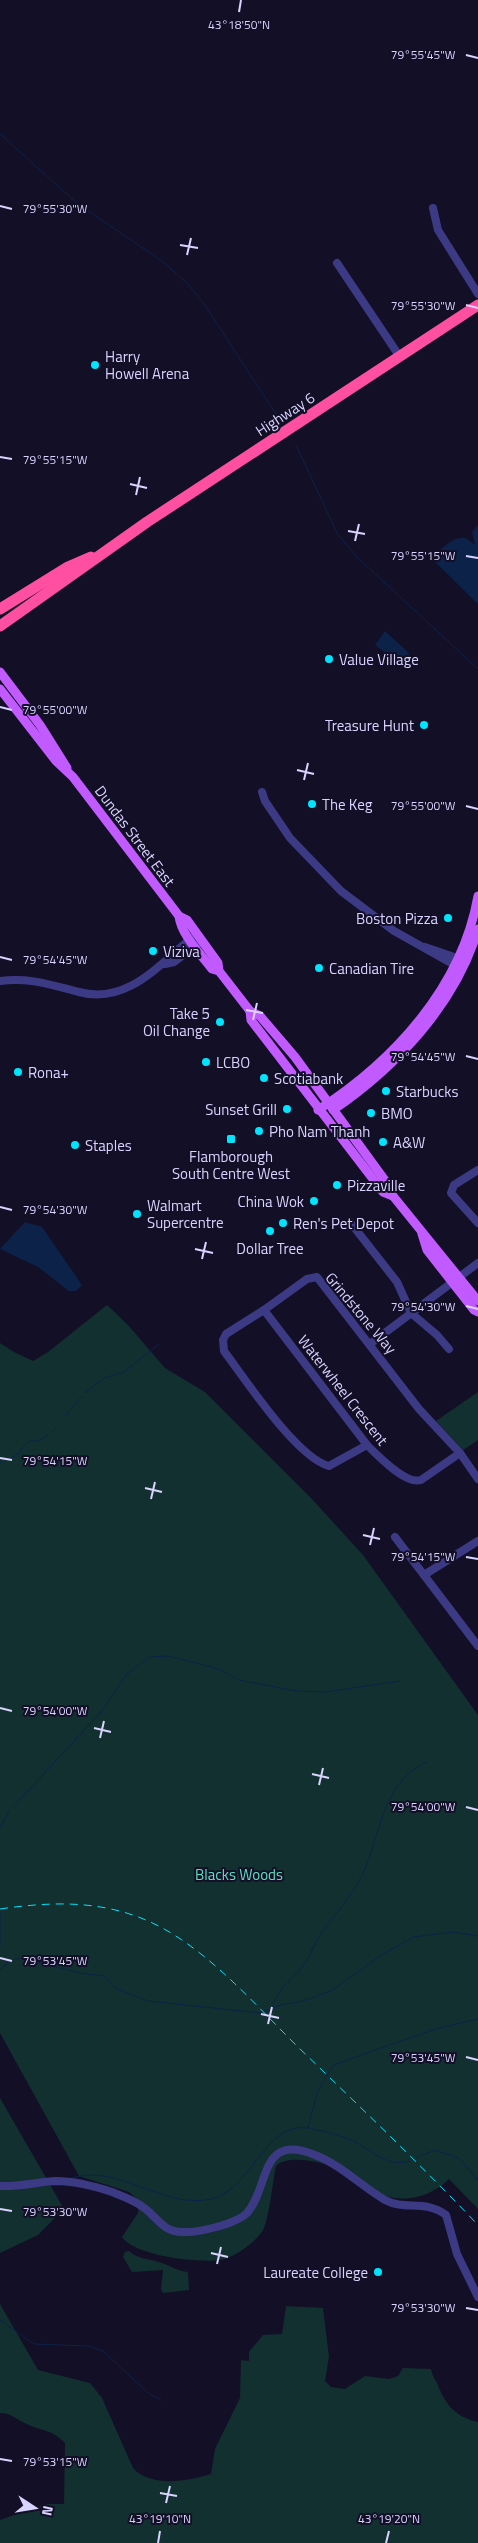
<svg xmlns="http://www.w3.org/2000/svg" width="478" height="2543" font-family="'Titillium Web',sans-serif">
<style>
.green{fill:#12302f}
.water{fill:#0c2248}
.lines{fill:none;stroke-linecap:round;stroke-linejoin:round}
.stream{stroke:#0c2248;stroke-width:1}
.minor{stroke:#3d3a85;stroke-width:8}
.major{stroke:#c25bff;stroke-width:9}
.highway{stroke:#ff4fa3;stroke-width:11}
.rail{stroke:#00e5ff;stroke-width:1;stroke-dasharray:8 6;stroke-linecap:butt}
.ticks{fill:none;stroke:#d9d4ff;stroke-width:2}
.poi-dot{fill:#00e5ff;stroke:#130f26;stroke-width:2}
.labels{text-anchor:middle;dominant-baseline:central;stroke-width:4;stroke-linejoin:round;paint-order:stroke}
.poi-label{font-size:15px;fill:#d9d4ff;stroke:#130f26;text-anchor:start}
.street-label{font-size:15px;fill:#d9d4ff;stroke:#130f26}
.park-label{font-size:15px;fill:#5fe0c0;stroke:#130f26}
.ticks-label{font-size:12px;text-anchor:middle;fill:#d9d4ff;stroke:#130f26;stroke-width:4;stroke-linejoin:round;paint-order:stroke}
</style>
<rect width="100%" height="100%" fill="#130f26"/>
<!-- green -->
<g class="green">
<path d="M107,1305L128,1325L165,1368L205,1392L311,1498L363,1555L478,1715V2209L449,2179C431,2197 402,2205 378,2193C365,2187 355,2176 342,2170C327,2163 288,2153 276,2166C273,2180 269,2219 263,2230C256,2242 234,2258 220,2260C197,2263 135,2256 122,2237L138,2213L139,2201L129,2192L79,2176L0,2033V1343L14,1352L33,1361L48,1352Z"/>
<path d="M478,1392V1440L463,1450L436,1421Z"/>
<path d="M0,2098L64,2209L38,2235L0,2253Z"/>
<path d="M129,2251C139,2260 149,2258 162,2263C171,2266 177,2271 188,2272L189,2290L163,2293L161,2289L163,2270L132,2272L123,2257L125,2252Z"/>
<path d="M0,2304L38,2370L90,2383L102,2398L133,2468C151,2488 189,2481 211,2474L215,2449L240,2398L241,2360L249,2361V2352L263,2335L282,2334L286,2306L323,2308L329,2357L325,2381L331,2387L345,2389L365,2376L389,2379L398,2376L403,2368L431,2369C432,2375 434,2377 437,2383C445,2404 455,2417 478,2422V2543H0V2520L47,2504H64L65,2443C51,2429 45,2432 29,2425C18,2421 12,2413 0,2413Z"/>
</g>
<!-- water -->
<g class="water">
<path d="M478,525V604L432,559C438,551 454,535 465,538C469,539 470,543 475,544L472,532Z"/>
<path d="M385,631L409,653L408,659L411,660L406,665L390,664L387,654L375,645Z"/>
<path d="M25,1222L42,1227L82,1285L76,1291H69L38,1267L0,1249Z"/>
</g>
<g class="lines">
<!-- stream -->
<g class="stream">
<path d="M0,134L78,204L162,261L187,283L204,304L278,417"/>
<path d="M296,445L338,535L358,558L478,669"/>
<path d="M85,1393L104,1378L124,1372L159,1344"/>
<path d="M66,1415L81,1397"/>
<path d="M52,1432L57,1427"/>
<path d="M6,1460L15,1456L29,1441H39L48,1435"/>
<path d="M0,1463L1,1462"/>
<path d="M13,1807L101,1712L127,1674L149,1657L168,1656L184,1660L219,1669L239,1680L296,1691L326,1692L400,1681"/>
<path d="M0,1828L9,1812"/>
<path d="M0,1913V1946"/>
<path d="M0,1970L11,1960L22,1958L79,1973L104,1976L115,1988L148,2001L260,2013L281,2005L303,2001L331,1991L383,1954L414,1937L453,1932L478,1936"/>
<path d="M272,2008C278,1987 291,1982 303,1966C311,1955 315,1941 324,1929C337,1912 351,1897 361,1877C382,1837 379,1784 427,1762"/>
<path d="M308,2128L317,2093L333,2065L435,2029L478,2019"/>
<path d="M416,2158L435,2150L459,2158L478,2180"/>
<path d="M72,2178C120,2163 162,2210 211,2199C252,2190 264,2121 308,2128C324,2131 340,2135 355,2142C373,2151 387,2168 410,2161"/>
<path d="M43,2186L52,2185"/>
<path d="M0,2320L34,2344L88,2346L103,2351L148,2393L161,2400"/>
</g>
<!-- minor -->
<g class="minor">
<path d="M433,208L438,230L478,294"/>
<path d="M337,263L400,357"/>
<path d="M262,792L265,801L290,838L341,891L394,931L460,968"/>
<path d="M425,947L463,960"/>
<path d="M165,964L174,962L199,943"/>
<path d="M0,981C29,977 51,985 79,992C128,1005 159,964 193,937"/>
<path d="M478,1170L454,1185L451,1193L478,1223"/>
<path d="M350,1222L397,1282L411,1313L437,1335L449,1349"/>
<path d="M264,1310L367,1445C378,1456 406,1485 421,1480L460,1453"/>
<path d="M370,1344L478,1263"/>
<path d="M367,1445L329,1466C297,1458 245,1379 224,1351L223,1340L226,1334L264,1310L307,1279L317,1277L419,1409L460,1453L478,1479"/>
<path d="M395,1537L478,1646"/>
<path d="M424,1575L478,1541"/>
<path d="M0,2186C19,2187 37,2182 56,2181C75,2181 94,2186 112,2192C122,2196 134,2200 143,2207C157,2217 163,2232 182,2232C198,2233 236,2224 247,2213C270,2187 259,2132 315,2155C341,2165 361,2186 385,2200C405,2211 425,2199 446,2215L457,2254L478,2297"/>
</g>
<!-- major -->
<g class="major">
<path d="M0,672L40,725L67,768"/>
<path d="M0,689L56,761L73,777L179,916L187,920L218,963L219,971L250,1011L260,1016L295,1057L389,1186L393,1196L478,1301"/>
<path d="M179,916C181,935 201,954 212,969L219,971"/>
<path d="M250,1011L251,1020L383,1192L393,1196"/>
<path d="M318,1110C394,1061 462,987 478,896"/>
<path d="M333,1110C396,1067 456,1004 478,929"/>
<path d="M422,1234L427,1250L474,1310L478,1312"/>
</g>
<!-- highway -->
<g class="highway">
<path d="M0,609L68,567L91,557"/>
<path d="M0,626L147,522L478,305"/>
</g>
<!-- rail -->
<path class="rail" d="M0,1909C48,1902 95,1900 141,1918C202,1942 252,2002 298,2047C359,2106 420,2164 478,2225"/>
</g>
<!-- ticks -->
<path class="ticks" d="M239,12L241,0M466,55L478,58M0,206L12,209M180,245L198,248M187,255L191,238M466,305L478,308M0,457L12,459M130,484L147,488M136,495L140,477M348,531L365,534M355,541L359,524M466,556L478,558M0,707L12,710M297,770L314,774M304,780L308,763M466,806L478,809M0,957L12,960M246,1010L263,1013M253,1020L257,1003M466,1056L478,1059M0,1207L12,1210M195,1249L213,1253M202,1259L206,1242M466,1306L478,1309M0,1458L12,1460M145,1488L162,1492M151,1499L155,1482M363,1535L380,1539M370,1545L374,1528M466,1557L478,1559M0,1708L12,1711M94,1728L111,1732M100,1738L104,1721M312,1774L329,1778M319,1785L323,1768M466,1807L478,1810M0,1958L12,1961M261,2014L279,2018M268,2024L272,2007M466,2057L478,2060M0,2209L12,2211M211,2253L228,2257M217,2264L221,2247M466,2308L478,2310M0,2459L12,2461M160,2493L177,2496M166,2503L170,2486M158,2543L160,2531M386,2543L389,2531"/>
<!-- markers -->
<g class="poi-dot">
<circle cx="95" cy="365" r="5"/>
<circle cx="329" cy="659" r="5"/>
<circle cx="424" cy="725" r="5"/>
<circle cx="312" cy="804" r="5"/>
<circle cx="448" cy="918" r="5"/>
<circle cx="153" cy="951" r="5"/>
<circle cx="319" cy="968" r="5"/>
<circle cx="220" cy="1022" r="5"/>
<circle cx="206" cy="1062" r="5"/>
<circle cx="18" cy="1072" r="5"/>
<circle cx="264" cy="1078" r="5"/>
<circle cx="386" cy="1091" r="5"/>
<circle cx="287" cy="1109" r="5"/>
<circle cx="371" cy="1113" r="5"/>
<circle cx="259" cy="1131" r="5"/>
<rect x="226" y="1134" width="10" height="10" rx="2.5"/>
<circle cx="383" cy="1142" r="5"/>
<circle cx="75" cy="1145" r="5"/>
<circle cx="337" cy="1185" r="5"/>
<circle cx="314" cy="1201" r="5"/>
<circle cx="137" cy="1214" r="5"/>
<circle cx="283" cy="1223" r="5"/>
<circle cx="270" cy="1231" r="5"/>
<circle cx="378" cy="2272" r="5"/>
</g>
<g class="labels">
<!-- poi labels -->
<g class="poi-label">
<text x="105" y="356">Harry<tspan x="105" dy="17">Howell Arena</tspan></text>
<text x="339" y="659">Value Village</text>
<text x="414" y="725" text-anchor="end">Treasure Hunt</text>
<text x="322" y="804">The Keg</text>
<text x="438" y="918" text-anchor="end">Boston Pizza</text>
<text x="163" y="951">Viziva</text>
<text x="329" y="968">Canadian Tire</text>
<text x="210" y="1013" text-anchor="end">Take 5<tspan x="210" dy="17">Oil Change</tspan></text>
<text x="216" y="1062">LCBO</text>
<text x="28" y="1072">Rona+</text>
<text x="274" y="1078">Scotiabank</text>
<text x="396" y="1091">Starbucks</text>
<text x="277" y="1109" text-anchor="end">Sunset Grill</text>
<text x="381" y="1113">BMO</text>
<text x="269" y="1131">Pho Nam Thanh</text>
<text x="393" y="1142">A&amp;W</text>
<text x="85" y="1145">Staples</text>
<text x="231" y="1156" text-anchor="middle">Flamborough<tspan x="231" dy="17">South Centre West</tspan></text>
<text x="347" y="1185">Pizzaville</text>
<text x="304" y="1201" text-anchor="end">China Wok</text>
<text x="147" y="1205">Walmart<tspan x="147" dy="17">Supercentre</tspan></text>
<text x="293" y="1223">Ren's Pet Depot</text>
<text x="270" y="1248" text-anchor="middle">Dollar Tree</text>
<text x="368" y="2272" text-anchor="end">Laureate College</text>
</g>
<!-- street labels -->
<g class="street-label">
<text transform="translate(285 414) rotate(-33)">Highway 6</text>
<text transform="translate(135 836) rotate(53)">Dundas Street East</text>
<text transform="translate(361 1313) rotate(50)">Grindstone Way</text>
<text transform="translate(343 1390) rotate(52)">Waterwheel Crescent</text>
</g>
<!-- park labels -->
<g class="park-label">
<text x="239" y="1874">Blacks Woods</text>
</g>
</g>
<g class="ticks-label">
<text x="239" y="29">43°18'50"N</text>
<text x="423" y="59">79°55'45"W</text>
<text x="55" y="213">79°55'30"W</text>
<text x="423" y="310">79°55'30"W</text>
<text x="55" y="464">79°55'15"W</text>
<text x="423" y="560">79°55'15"W</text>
<text x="55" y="714">79°55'00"W</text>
<text x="423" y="810">79°55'00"W</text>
<text x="55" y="964">79°54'45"W</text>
<text x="423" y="1061">79°54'45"W</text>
<text x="55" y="1214">79°54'30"W</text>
<text x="423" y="1311">79°54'30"W</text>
<text x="55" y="1465">79°54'15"W</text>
<text x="423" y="1561">79°54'15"W</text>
<text x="55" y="1715">79°54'00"W</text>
<text x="423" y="1811">79°54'00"W</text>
<text x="55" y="1965">79°53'45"W</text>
<text x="423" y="2062">79°53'45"W</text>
<text x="55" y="2216">79°53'30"W</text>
<text x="423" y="2312">79°53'30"W</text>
<text x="55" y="2466">79°53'15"W</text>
<text x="160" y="2523">43°19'10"N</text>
<text x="389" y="2523">43°19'20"N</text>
</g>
<!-- north arrow -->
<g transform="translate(35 2508) rotate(102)" stroke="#130f26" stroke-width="4" paint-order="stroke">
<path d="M0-4L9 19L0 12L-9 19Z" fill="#d9d4ff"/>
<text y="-8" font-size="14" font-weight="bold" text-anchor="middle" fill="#d9d4ff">N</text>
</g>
</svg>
